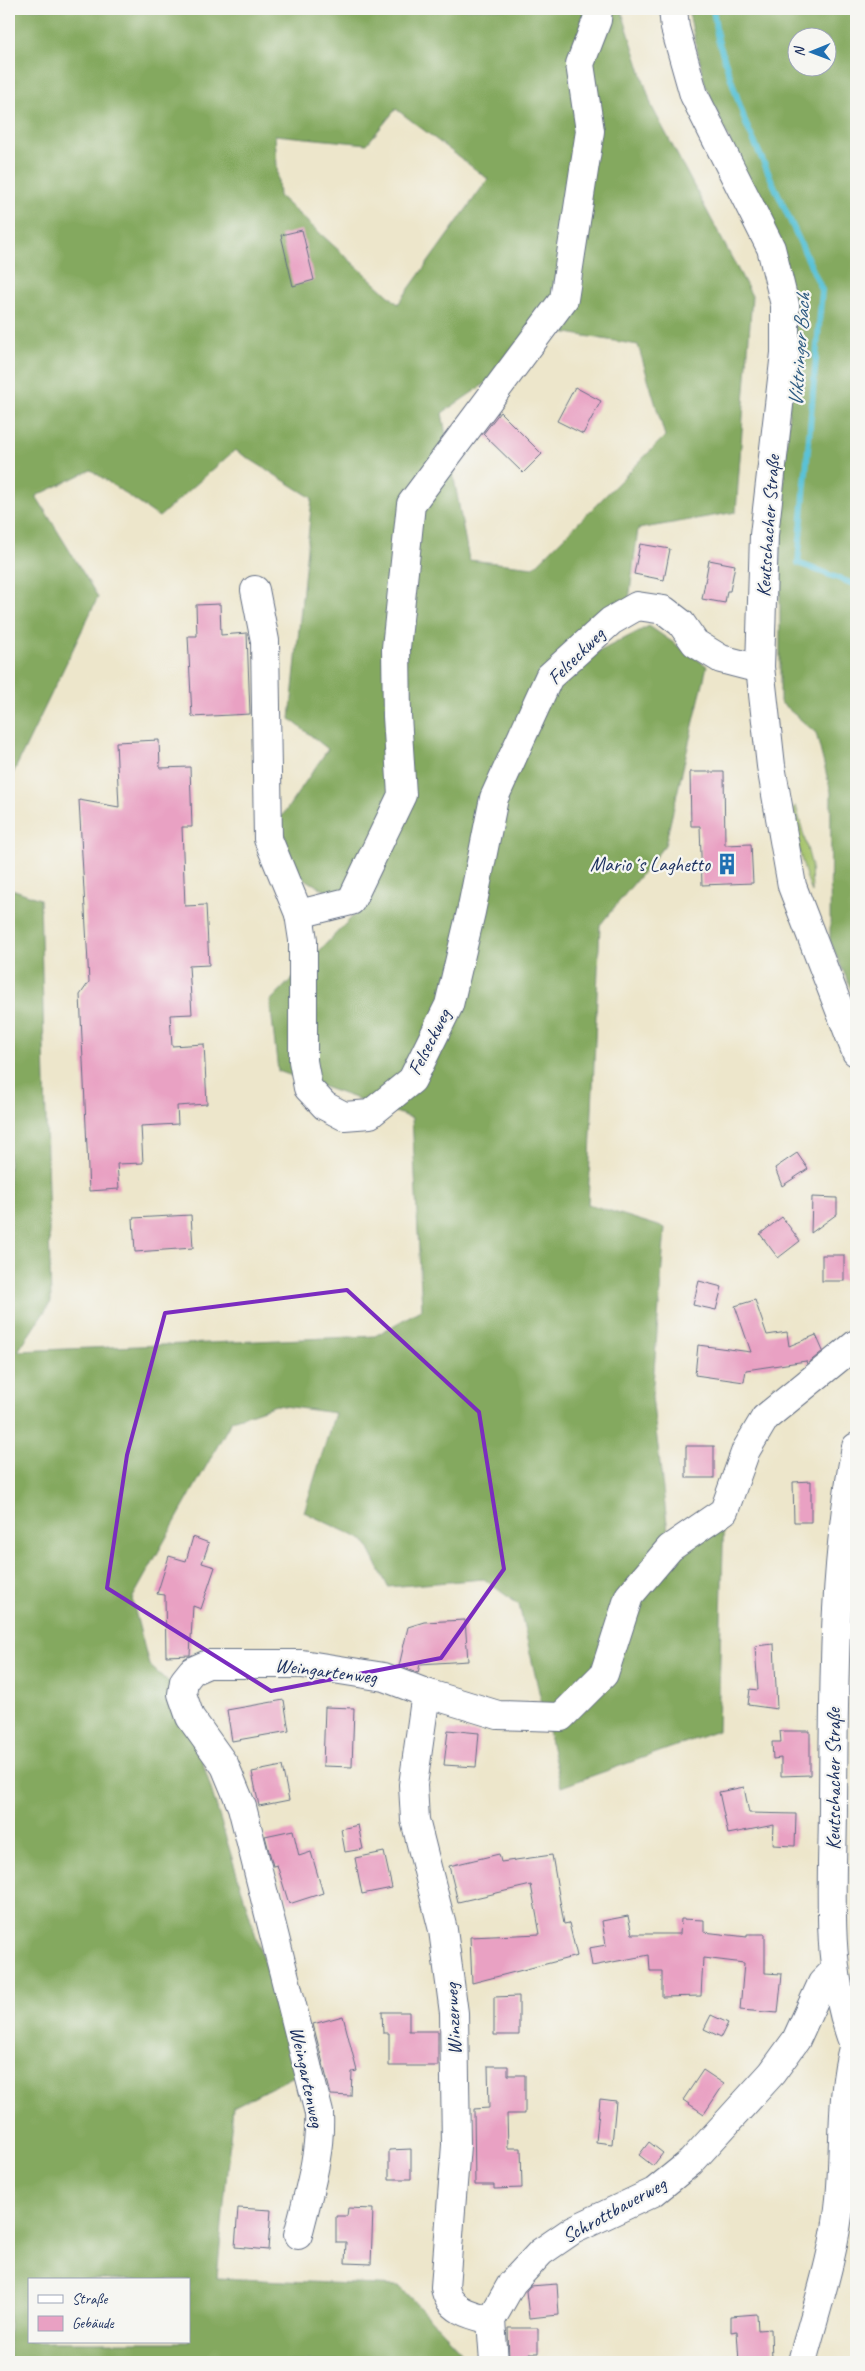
<svg xmlns="http://www.w3.org/2000/svg" width="865" height="2371" font-family="Caveat,sans-serif">
<style>
.green{fill:#a5c36b;stroke:#607964}
.forest{fill:#84a95f;stroke:#506c5e;fill-rule:evenodd}
.lines{fill:none;stroke-linecap:round;stroke-linejoin:round}
.stream{stroke:#5ac2d7;stroke-width:6}
.building{fill:#e9a1c3}
.minor-casing{stroke:#646f84;stroke-width:30}
.major-casing{stroke:#646f84;stroke-width:30}
.minor{stroke:#fff;stroke-width:28}
.major{stroke:#fff;stroke-width:28}
.marked{fill:none;stroke:#7b2cbf;stroke-width:4;stroke-linejoin:round}
.labels{text-anchor:middle;dominant-baseline:central;stroke-width:4.5;stroke-linejoin:round;paint-order:stroke}
.street-label{font-size:20px;fill:#1b2f5e;stroke:#f6f6f2}
.poi-label{font-size:20px;fill:#1b2f5e;stroke:#f6f6f2;text-anchor:end}
.water-label{font-size:21px;font-style:italic;fill:#2e5b82;stroke:#f6f6f2}
</style>
<rect width="100%" height="100%" fill="#f6f6f2"/>
<filter id="ink" filterUnits="userSpaceOnUse"><feTurbulence type="fractalNoise" baseFrequency=".02" numOctaves="2"/><feDisplacementMap in="SourceGraphic" scale="10" xChannelSelector="R" yChannelSelector="G"/><feConvolveMatrix kernelMatrix="1 2 1 2 8 2 1 2 1" color-interpolation-filters="sRGB"/></filter>
<filter id="wash" filterUnits="userSpaceOnUse"><feTurbulence type="fractalNoise" baseFrequency=".0096" numOctaves="4" result="noise"/><feDisplacementMap in="SourceGraphic" scale="20" xChannelSelector="R" yChannelSelector="G"/><feGaussianBlur stdDeviation="1.12" result="paint"/><feColorMatrix in="noise" values="0 0 0 0 0 0 0 0 0 0 0 0 0 0 0 0 0 1.4 0 .05"/><feComposite in="paint" operator="in"/></filter>
<g filter="url(#wash)">
<rect width="100%" height="100%" fill="#ede6cb"/>
<!-- green -->
<path class="green" d="M796,806L811,863L812,892C801,866 796,836 793,808Z"/>
<!-- forest -->
<g class="forest">
<path d="M9,9H621L652,107L752,296L736,512L638,529L629,600L551,676L649,626L707,666L665,845L600,925L588,1204L665,1228L652,1397L670,1548L724,1511L718,1731L561,1787L519,1605L484,1579L388,1587L365,1541L304,1512L335,1413L276,1405L232,1420L132,1599L149,1665L182,1694L298,2074L233,2107L217,2278L399,2286L463,2353L466,2362H9V888L40,899L51,1302L18,1351L375,1336L422,1309L412,1118L278,1071L270,1001L359,910L296,874L280,819L328,749L290,719L312,498L235,450L159,517L91,470L36,496L98,597L9,782ZM396,109L488,179L398,304L279,196L275,135L367,144ZM561,332L638,345L665,436L534,567L469,560L442,413ZM29,2280H189V2342H29Z"/>
<path d="M688,9H856V1000L830,941L831,792L816,733L780,702V538L796,312L735,153L705,84ZM798,38H828V68H798Z"/>
</g>
<g class="lines">
<!-- stream -->
<path class="stream" d="M713,9L718,40L746,124L822,290L798,563L856,585"/>
</g>
<g id="blocks">
<!-- building -->
<g class="building">
<path d="M302,230L314,280L293,286L281,235Z"/>
<path d="M575,387L601,401L583,434L557,421Z"/>
<path d="M500,412L542,454L523,473L483,434Z"/>
<path d="M640,544L670,549L664,580L634,574Z"/>
<path d="M709,560L735,565L730,591H727L725,603L702,599Z"/>
<path d="M220,604L221,635L247,633L250,714L192,717L188,636H197L196,605Z"/>
<path d="M159,740L160,768L190,767L192,827H182L185,906L206,905L209,965L189,966L192,1014L170,1015L172,1046L204,1044L207,1104L177,1106L178,1124L141,1126L143,1163L117,1164L119,1189L89,1191L80,995L89,982L79,800L119,807L116,742Z"/>
<path d="M690,772H724L725,845L751,844L753,883L702,885L700,826H691Z"/>
<path d="M797,1153L808,1169L782,1186L775,1168Z"/>
<path d="M812,1197L837,1198V1214L811,1233Z"/>
<path d="M191,1215L193,1248L135,1252L133,1218Z"/>
<path d="M782,1217L800,1241L778,1258L760,1234Z"/>
<rect x="822" y="1255" width="22" height="26"/>
<path d="M699,1281L722,1287L716,1310L693,1305Z"/>
<path d="M755,1300L767,1335L787,1332L789,1346L816,1335L823,1351L807,1364L806,1361L746,1370L744,1382L695,1375L698,1345L751,1352L735,1306Z"/>
<rect x="686" y="1446" width="28" height="32"/>
<path d="M811,1481V1522H794L793,1482Z"/>
<path d="M193,1537L209,1543L202,1563L215,1567L201,1609L193,1606L190,1655L166,1656L165,1595L157,1594L169,1556L186,1561Z"/>
<path d="M465,1620L468,1661L420,1664L418,1673L399,1666L408,1627L424,1622Z"/>
<path d="M774,1644L777,1709L748,1705L750,1689L758,1690L755,1646Z"/>
<path d="M284,1700L289,1731L232,1741L227,1710Z"/>
<path d="M325,1707L354,1708L352,1767L323,1766Z"/>
<path d="M448,1730L479,1733L476,1767L444,1765Z"/>
<path d="M780,1731H810V1775L781,1776V1758L773,1759L772,1742H781Z"/>
<path d="M282,1766L289,1800L259,1806L252,1772Z"/>
<path d="M744,1787L749,1813L796,1814L795,1846L773,1845L774,1825L728,1834L719,1792Z"/>
<path d="M358,1825L363,1849L345,1852L341,1829Z"/>
<path d="M293,1830L299,1856L311,1852L323,1893L289,1904L277,1865L273,1866L265,1836Z"/>
<path d="M384,1852L392,1888L362,1894L355,1858Z"/>
<path d="M499,1854L501,1862L552,1855L564,1924L569,1923L577,1956L472,1983L470,1937L540,1934L531,1885L458,1902L449,1866Z"/>
<path d="M628,1916L632,1934H680L681,1919L704,1920V1932L747,1937V1934H765V1973L782,1974L778,2013L740,2010L744,1963L703,1958L701,1996L662,1997V1971H650L649,1955L592,1966L589,1948L606,1945L602,1921Z"/>
<path d="M519,1996V2035H494V1997Z"/>
<path d="M382,2012H409V2031H438V2066H389V2033H383Z"/>
<path d="M711,2015L728,2023L721,2037L704,2029Z"/>
<path d="M343,2016L357,2071L352,2072L351,2096L331,2095L313,2024Z"/>
<path d="M488,2066H508V2075H525V2114H507L508,2148H521L522,2188L494,2189V2185H475L474,2109L489,2108Z"/>
<path d="M703,2070L724,2084L704,2114L683,2100Z"/>
<path d="M600,2099L616,2101L612,2144L596,2142Z"/>
<path d="M649,2142L663,2153L653,2166L639,2155Z"/>
<path d="M411,2149V2179H389V2150Z"/>
<path d="M238,2208L271,2210L268,2250L235,2247Z"/>
<path d="M348,2208L373,2209L371,2264L345,2263L346,2242H336V2216H347Z"/>
<path d="M557,2284L559,2315L529,2318L526,2291L530,2286Z"/>
<path d="M757,2314L758,2330L771,2329L772,2362H739L737,2331L731,2332V2316Z"/>
<path d="M508,2328H538V2353H529L530,2362H509Z"/>
</g>
</g>
</g>
<g filter="url(#ink)">
<use href="#blocks" fill-opacity="0" stroke="#646f84" stroke-width="1"/>
<g class="lines">
<!-- minor casing -->
<g class="minor-casing">
<g id="minor">
<path d="M255,590L265,641L268,839L299,914L303,940V1061L308,1088L325,1106L344,1116L370,1114L412,1080L449,1005L471,912L494,798L549,677L611,621L637,606L664,610L681,623L695,643L721,659L748,666L760,667"/>
<path d="M299,914L351,901L402,795L397,716L396,648L411,504L564,299L590,131L580,64L597,20L598,9"/>
<path d="M426,1693L413,1785L415,1820L443,1930L454,2013L456,2145L445,2287C448,2310 471,2315 491,2320"/>
<path d="M298,2235C308,2194 321,2155 319,2113L242,1807L225,1766L190,1717L182,1694L184,1681L192,1671L208,1664H302L384,1677L426,1693L498,1715L561,1717L604,1674L629,1596L670,1548L724,1511L746,1450L765,1418L856,1344"/>
<path d="M494,2362L491,2320L512,2283L541,2252L573,2230L654,2192L691,2162L772,2073L796,2040L822,1983L834,1971"/>
<path d="M802,2362C816,2309 835,2254 840,2199C845,2148 840,2094 854,2044"/>
</g>
</g>
<!-- major casing -->
<g class="major-casing">
<g id="major">
<path d="M673,9L675,28L694,95L771,248L785,305V353L764,535L760,667L771,766L792,886L856,1052"/>
<path d="M856,1447C833,1564 834,1684 833,1803C833,1885 823,1972 856,2050"/>
</g>
</g>
<!-- minor -->
<use href="#minor" class="minor"/>
<!-- major -->
<use href="#major" class="major"/>
</g>
</g>
<!-- marked area -->
<path class="marked" d="M347,1290L479,1412L504,1569L441,1658L271,1691L107,1588L127,1455L165,1313Z"/>
<!-- icons -->
<defs>
<g id="building-bare" transform="scale(1.725)"><path d="M-4-6H4V6H1V3H-1V6H-4ZM-2.5-4.3h1.7v1.8h-1.7ZM.8-4.3h1.7v1.8H.8ZM-2.5-1h1.7V.8h-1.7ZM.8-1h1.7V.8H.8Z" fill="#1f6fb2" stroke="#f6f6f2" stroke-width="2.5" paint-order="stroke"/></g>
</defs>
<g fill-rule="evenodd">
<use href="#building-bare" x="727" y="864"/>
</g>
<g class="labels">
<!-- street labels -->
<g class="street-label">
<text transform="translate(768 526) rotate(-86)">Keutschacher Straße</text>
<text transform="translate(576 656) rotate(-45)">Felseckweg</text>
<text transform="translate(429 1042) rotate(-63)">Felseckweg</text>
<text transform="translate(326 1671) rotate(7)">Weingartenweg</text>
<text transform="translate(833 1779) rotate(-90)">Keutschacher Straße</text>
<text transform="translate(453 2019) rotate(-93)">Winzerweg</text>
<text transform="translate(307 2077) rotate(78)">Weingartenweg</text>
<text transform="translate(614 2210) rotate(-29)">Schrottbauerweg</text>
</g>
<!-- poi labels -->
<g class="poi-label">
<text x="710" y="864">Mario´s Laghetto</text>
</g>
<!-- water labels -->
<g class="water-label">
<text transform="translate(799 350) rotate(-86)">Viktringer Bach</text>
</g>
</g>
<!-- margin -->
<rect width="865" height="2371" fill="none" stroke="#f6f6f2" stroke-width="30"/>
<!-- legend -->
<rect x="28" y="2278" width="162" height="65" fill="#f6f6f2" stroke="#9ea6b7"/>
<rect x="38" y="2295" width="25" height="8" fill="#ffffff" stroke="#9ea6b7"/>
<text x="72" y="2304" font-size="15" fill="#1b2f5e">Straße</text>
<rect x="38" y="2316" width="25" height="15" fill="#e9a1c3" stroke="#9ea6b7"/>
<text x="72" y="2328" font-size="15" fill="#1b2f5e">Gebäude</text>
<!-- north arrow -->
<g transform="translate(812 52) rotate(269)"><circle r="24" fill="#f6f6f2" stroke="#9ea6b7"/>
<path d="M0-4L9 19L0 12L-9 19Z" fill="#1f6fb2"/>
<text y="-8" font-size="14" font-weight="bold" text-anchor="middle" fill="#1b2f5e">N</text>
</g>
</svg>
